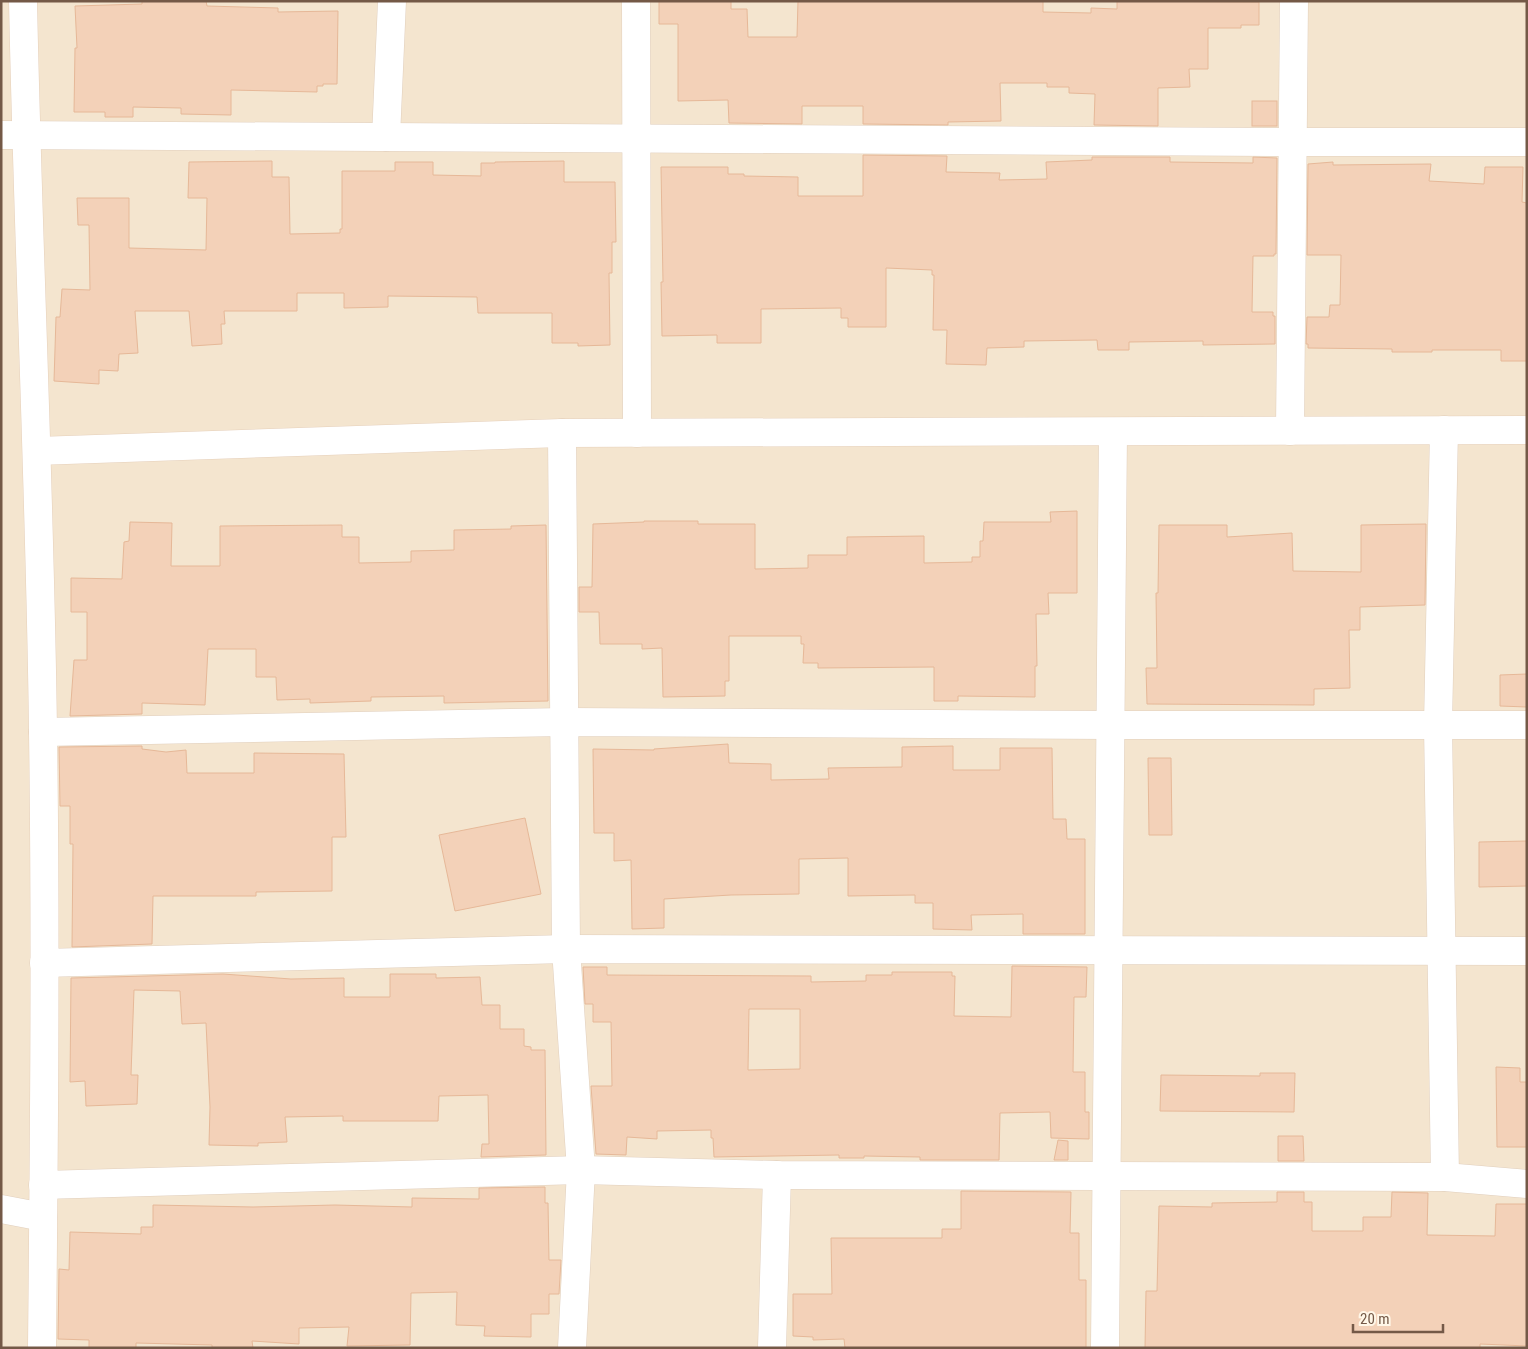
<svg xmlns="http://www.w3.org/2000/svg" width="1528" height="1349" font-family="'Roboto Condensed',sans-serif">
<style>
.residential{fill:#f4e5cf}
.building{fill:#f3d1b8;stroke:#e6b898;fill-rule:evenodd}
.lines{fill:none;stroke-linecap:round;stroke-linejoin:round}
.street-casing{stroke:#e1cfbd;stroke-width:29}
.secondary-casing{stroke:#e6d0bb;stroke-width:29}
.street{stroke:#fff;stroke-width:28}
.secondary{stroke:#fff;stroke-width:28}
</style>
<rect width="100%" height="100%" fill="#fdf3e1"/>
<!-- residential -->
<rect class="residential" x="1" y="1" width="1526" height="1347"/>
<!-- building -->
<g class="building">
<path d="M142,1H206L207,6L278,8V12L338,11L337,84H323V86H317V92L231,90V115L181,114V108L133,107V117H105V112H74L75,48H77L75,6L142,4Z"/>
<path d="M659,1H731V9H747L748,37H797L798,1H1043V12L1091,13V8L1117,9V1L1259,2V25H1241V28H1208V69H1189L1190,87L1158,88V126L1094,125L1095,94L1069,93V87H1047V83H1000L1001,121L948,122V125L863,124V106H802V124L729,123L728,100L678,101V24H659Z"/>
<rect x="1252" y="101" width="25" height="25"/>
<path d="M863,155L947,156L946,172L1000,173L999,180L1047,179L1046,162L1092,160V157H1170V162L1253,163V157L1277,158L1276,254H1274V256H1253L1252,312H1273V316H1275V344L1203,345V341L1129,342V350H1098L1097,340L1024,341V347L987,348L986,365L946,364L947,330H933L934,275H932V270L886,268V327H848V318H841V308L761,309V343H717V335L662,336L661,282H663L661,167H728V174H744V176L798,177V196H863Z"/>
<path d="M272,161V177H289L290,234L340,233V229H342V171H395V162H433V175L481,176V163H495V162L564,161V182H615L616,242H612V273H609L610,345L578,346V343H552V313H478L477,297L388,296V307L344,308V293H297V311H224L225,324H221L222,344L192,346L189,311H135L138,353L119,354L118,371L99,370V384L54,381L56,317H60L62,289L90,290L89,225H78L77,198H129V248L206,250L207,198H188L189,162Z"/>
<path d="M1333,162V165L1431,164L1429,181L1484,184L1485,167H1523L1522,202L1527,203V361H1501V350H1432V352H1392V349L1308,348V344H1306L1307,317H1329L1330,305H1340L1341,255H1307L1308,164Z"/>
<path d="M1077,511V593H1048L1049,614H1036L1037,666H1035V697L958,696V701H934V667L818,668V663H803L804,644H801V636H729V681H725V696L663,697L662,648L642,649V644H600L599,612H579V587H592L593,524L644,522V521H698V524H755V569L808,568V555H847V537L924,536V563L972,562V557H980V541H983L984,522H1051L1050,512Z"/>
<path d="M130,522L172,523L171,566H220V526L342,525V537H359V563L411,562V551L454,550V530L511,529V526L546,525L548,701L444,703V696L371,697V701L310,703V699L277,700L276,677H256V649H208L205,705L142,703V714L70,716L74,660H87V612H71V578L122,579L124,542L129,541Z"/>
<path d="M1426,524L1425,605L1360,607V630H1349L1350,688L1314,689V705L1147,704L1146,668H1157L1156,593H1158L1159,525H1227V537L1292,533L1293,571L1361,572V525Z"/>
<path d="M1527,674V707L1500,706V675Z"/>
<path d="M728,744L729,763L771,764V780L829,779L828,768L902,767V747L953,746V770H1000V748H1052L1053,819H1066L1067,839H1085V934H1023V914L971,915L972,930L933,929V903H915V895L848,896V858L799,859V894L731,895L664,899V928L632,929L631,860L614,861V833H594L593,749L654,750V749Z"/>
<path d="M142,746V749L166,752L186,750L187,773H254V753L344,754L346,837H332V891L256,892V896H153L152,944L72,947L73,844H70V806H60L59,747Z"/>
<path d="M1148,758H1171L1172,835H1149Z"/>
<path d="M525,818L541,894L455,911L439,835Z"/>
<path d="M1527,841V886L1479,887V842Z"/>
<path d="M1012,966L1087,967L1086,997H1074L1073,1072H1085V1112H1089V1139L1051,1138L1050,1112L1000,1113L999,1160H920V1157L864,1156V1158H839V1155L714,1157L713,1138H711V1130L657,1131V1139L627,1137L626,1155L596,1154L591,1086H612L611,1022H593V1004H585L583,967H607V975L811,976V982L866,981V975H892V972H952V976H955L954,1016L1011,1017ZM749,1009H800V1069L748,1070Z"/>
<path d="M223,974L291,979L344,978V997H390V974H436V978L480,977L482,1005H500V1029H524V1046L531,1047V1050H545L546,1155L481,1157L482,1144H489L488,1095L439,1096L438,1121H343V1116L285,1117L287,1142L258,1143V1146L209,1145L210,1107L206,1023L182,1024L180,991L134,990L131,1075H138L137,1104L86,1106L85,1081L70,1082L71,978Z"/>
<path d="M1496,1067L1520,1068V1082H1527V1147H1497Z"/>
<path d="M1260,1073H1295L1294,1112L1160,1111L1161,1075L1260,1076Z"/>
<path d="M1278,1136H1303L1304,1161H1278Z"/>
<path d="M1058,1140L1068,1141V1160H1054Z"/>
<path d="M545,1187V1203H548L549,1260H561L559,1294H549V1314H531V1337L484,1336L485,1326L456,1325L457,1292L411,1293L410,1345L347,1346L349,1327L299,1328V1344L252,1341L253,1348H212V1345L136,1343V1348H89V1340L58,1339L59,1269L69,1270L70,1232L141,1234V1227H153V1205L253,1207L335,1205L412,1207V1198L479,1199V1188Z"/>
<path d="M961,1191L1071,1192L1070,1233H1079V1280H1086V1348H845L844,1339L813,1340V1337L793,1336V1294H832L831,1238H942V1229H961Z"/>
<path d="M1277,1192H1304V1202H1312V1231H1363V1217H1391L1392,1192L1428,1193L1427,1235L1495,1236L1496,1204H1527V1346L1480,1344V1348H1145L1146,1291H1157L1159,1206L1212,1207V1203L1277,1202Z"/>
</g>
<g class="lines">
<!-- street casing -->
<g class="street-casing">
<g id="street">
<path d="M636,1L637,433"/>
<path d="M1,135L1293,142H1527"/>
<path d="M386,137L392,1"/>
<path d="M1444,430L1438,725L1445,1177"/>
<path d="M1290,431L1294,1"/>
<path d="M562,433L566,949L581,1170L572,1348"/>
<path d="M43,732L565,722L1110,725H1527"/>
<path d="M44,963L566,949L1527,951"/>
<path d="M43,1185L581,1170L777,1175L1445,1177L1527,1184"/>
<path d="M1,1209L43,1217"/>
<path d="M772,1348L777,1175"/>
<path d="M1105,1348L1113,432"/>
</g>
</g>
<!-- secondary casing -->
<g class="secondary-casing">
<g id="secondary">
<path d="M23,1C28,245 40,488 43,732C46,937 44,1143 42,1348"/>
<path d="M37,451L562,433L1527,430"/>
</g>
</g>
<!-- street -->
<use href="#street" class="street"/>
<!-- secondary -->
<use href="#secondary" class="secondary"/>
</g>
<!-- border -->
<rect width="1528" height="1349" fill="none" stroke="#745947" stroke-width="5"/>
<!-- scale -->
<path d="M1353 1324v8h90v-8" fill="none" stroke="#745947" stroke-width="2.5"/>
<text x="1360" y="1324" font-size="15" fill="#745947" stroke="#fff7e8" stroke-width="4" paint-order="stroke">20 m</text>
</svg>
